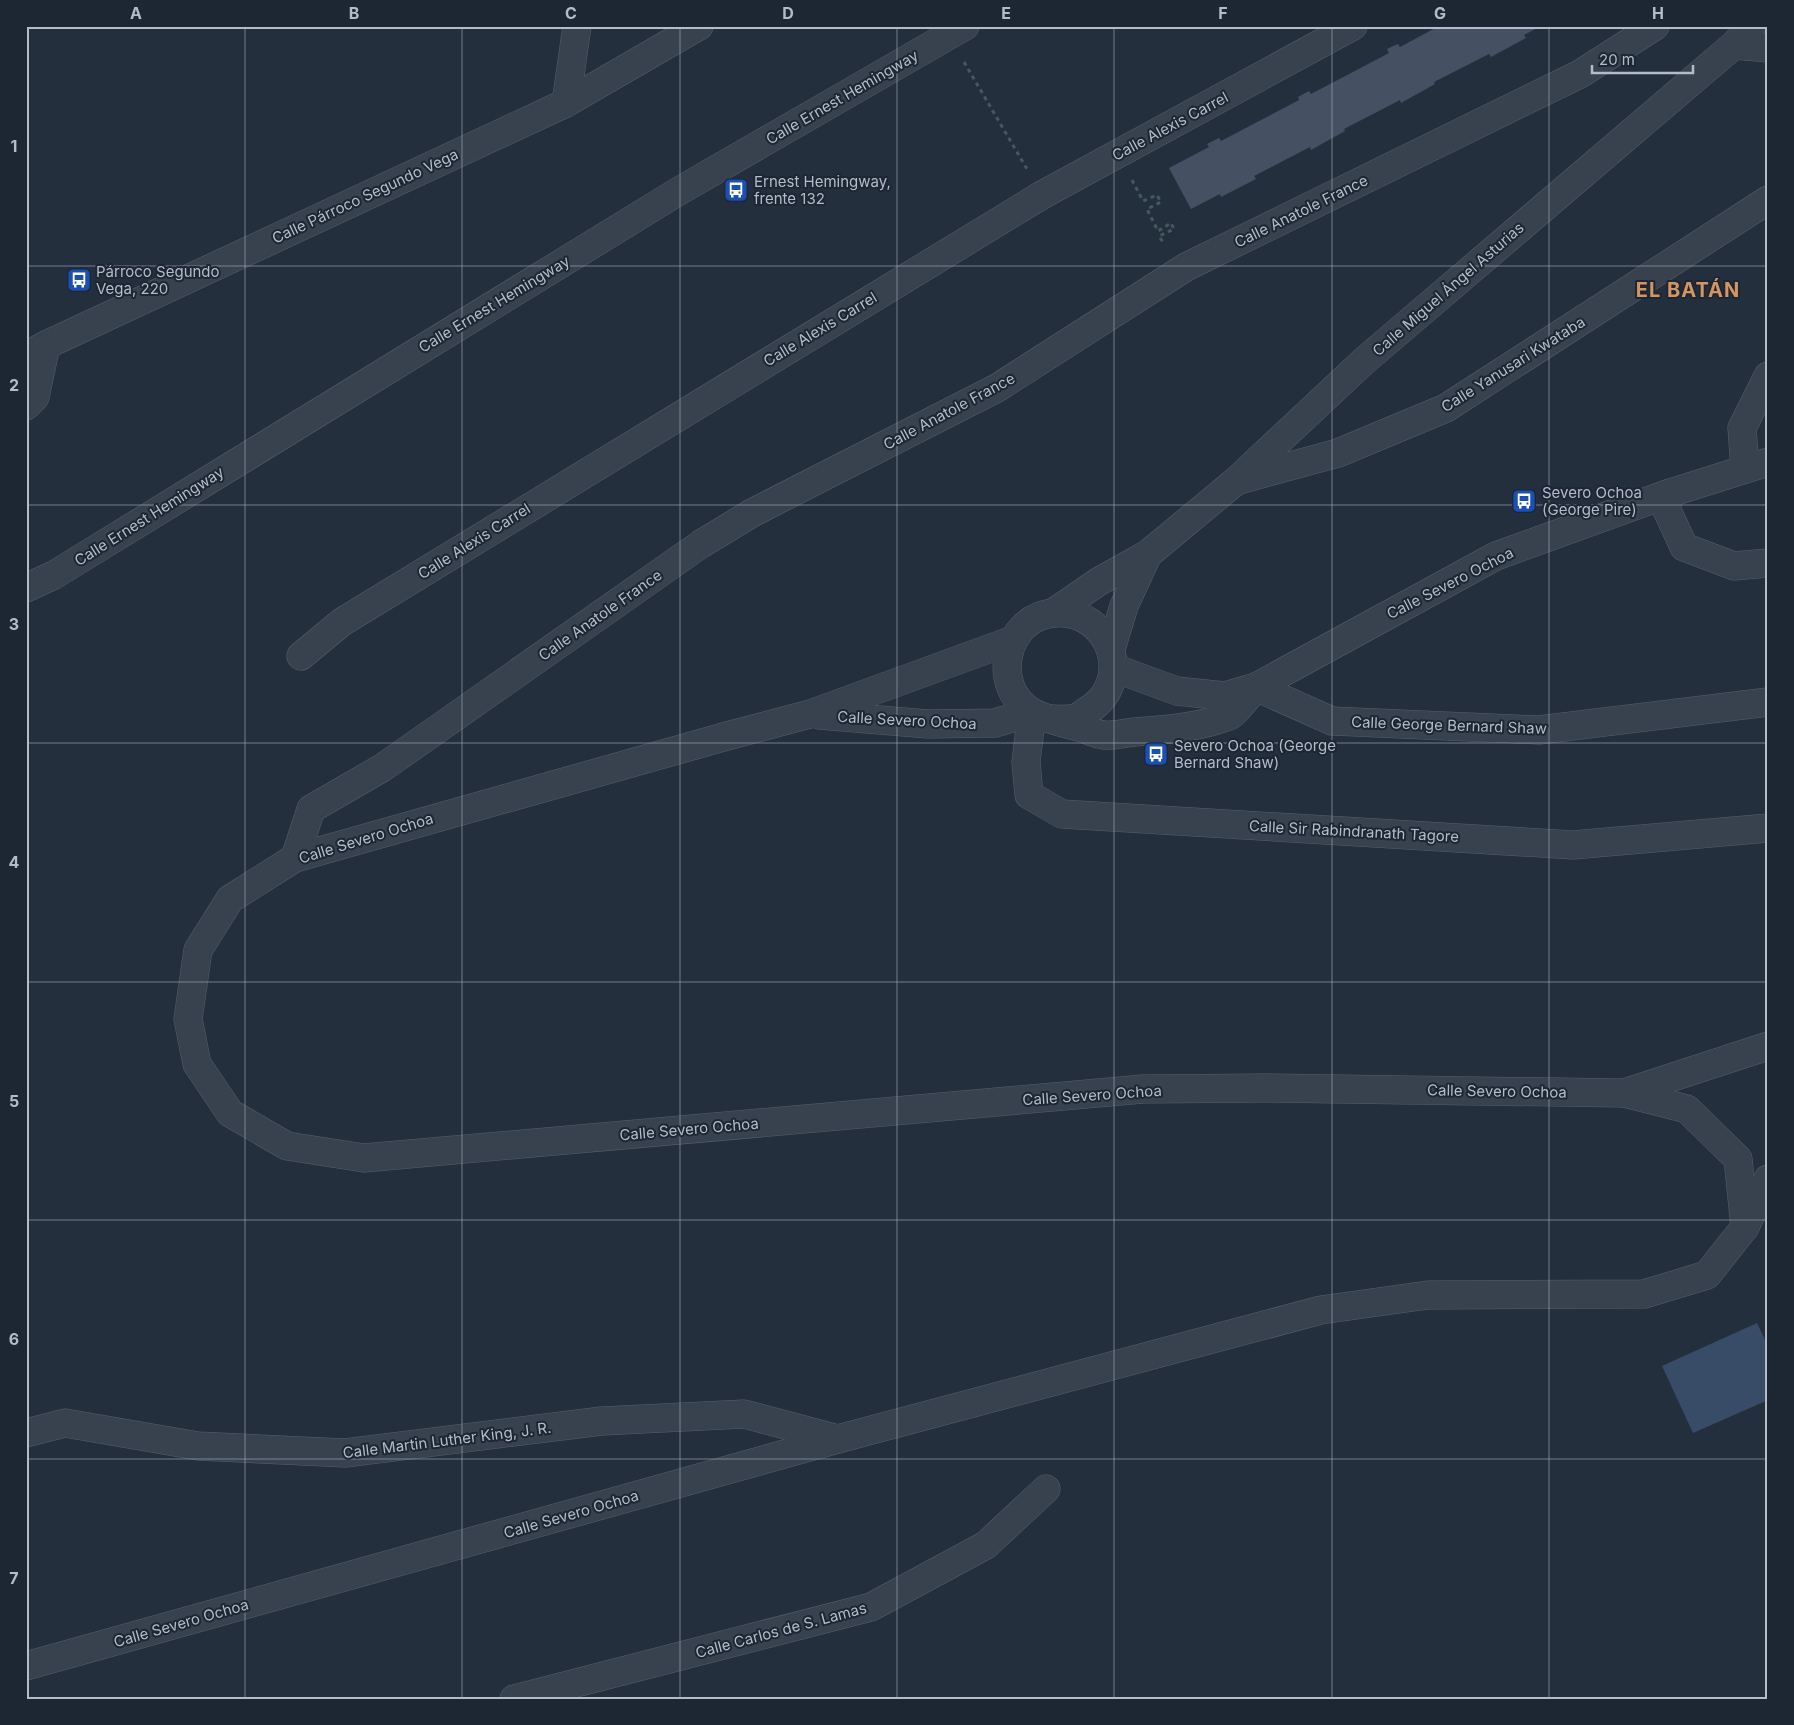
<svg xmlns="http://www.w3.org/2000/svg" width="1794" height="1725" font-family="Inter,sans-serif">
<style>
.water{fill:#394c67}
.building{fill:#455162}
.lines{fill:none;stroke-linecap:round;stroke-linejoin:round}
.minor-casing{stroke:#565f6c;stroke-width:29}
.path{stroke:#44595c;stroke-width:3;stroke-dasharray:4 4;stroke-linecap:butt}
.minor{stroke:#38414e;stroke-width:28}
.grid{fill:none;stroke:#b4bcc9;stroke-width:1;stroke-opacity:0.55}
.labels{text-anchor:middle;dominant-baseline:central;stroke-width:4;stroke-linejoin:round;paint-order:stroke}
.street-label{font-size:15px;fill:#b4bcc9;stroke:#1d2633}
.poi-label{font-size:15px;fill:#b4bcc9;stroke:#1d2633;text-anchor:start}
.district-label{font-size:20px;font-weight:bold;letter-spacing:1px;fill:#d59563;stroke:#1d2633}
.neatline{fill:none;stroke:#b4bcc9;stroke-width:2}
.grid-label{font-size:16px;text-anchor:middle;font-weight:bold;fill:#b4bcc9}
</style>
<rect width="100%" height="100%" fill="#242f3e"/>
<!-- water -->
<path class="water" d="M1757,1323L1768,1346V1400L1693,1433L1662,1366Z"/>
<!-- building -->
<path class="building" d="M1439,26H1541L1524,35L1526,38L1491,57L1489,54L1434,82L1435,84L1401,103L1400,100L1344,129L1345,131L1311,150L1310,147L1254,176L1256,179L1221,197L1220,194L1191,209L1169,168L1209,147L1207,144L1219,138L1221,141L1299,100L1298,97L1309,91L1311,94L1389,53L1387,49L1393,46L1398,44L1400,47Z"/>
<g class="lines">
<!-- minor casing -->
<g class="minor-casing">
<g id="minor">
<path d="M1734,45L1768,48"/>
<path d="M566,103L577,26"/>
<path d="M26,356L46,345L566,103L699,26"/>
<path d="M26,406L35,397L46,345"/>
<path d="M1745,469L1742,428L1768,376"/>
<path d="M1239,480L1338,453L1446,408L1768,200"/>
<path d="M1670,493L1666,508L1684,547L1734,566L1768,563"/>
<path d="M26,588L54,575L679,191L965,26"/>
<path d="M1053,613L1098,582L1148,554L1236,481L1364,361L1734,45L1752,26"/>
<path d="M1111,649L1124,606L1148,554"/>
<path d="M301,656L342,622L1042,195L1353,26"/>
<path d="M1114,668L1177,691L1225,696L1256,687L1496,556L1670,493L1768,462"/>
<path d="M1256,687L1332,721L1539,730L1768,702"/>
<path d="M819,715L928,724L995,723L1032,712L1026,762L1029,795L1062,814L1573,845L1768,828"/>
<path d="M1053,719C1060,719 1069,720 1076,718C1079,717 1082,714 1085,712C1137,684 1111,608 1054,613C1004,617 990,688 1032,712C1047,720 1067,724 1083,728C1089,731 1097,734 1104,735C1114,736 1125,733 1135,732C1163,730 1190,728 1217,720C1221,718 1227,718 1231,715C1239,709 1249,695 1256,687"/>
<path d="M295,858L311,809L382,768L701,544L752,513L997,388L1186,267L1580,74L1655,26"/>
<path d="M1624,1093L1768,1046"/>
<path d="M1745,1227L1768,1179"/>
<path d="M26,1433L65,1423L198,1446L345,1453L602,1421L744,1414L838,1439"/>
<path d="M26,1666L838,1439L1321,1310L1428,1295L1644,1294L1707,1275L1745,1227L1738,1159L1687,1109L1624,1093L1266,1088L1143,1089L364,1158L287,1146L230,1113L197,1064L188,1019L198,950L230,899L295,858L727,736L810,714L1013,640"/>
<path d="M514,1699L871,1607L986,1545L1046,1489"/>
</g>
</g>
<!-- path -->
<g class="path">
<path d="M964,62L1027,169"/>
<path d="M1132,180L1143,201L1157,195L1161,202L1147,209L1158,231L1171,223L1174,229L1159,236L1164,244"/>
</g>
<!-- minor -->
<use href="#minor" class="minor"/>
</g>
<!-- grid -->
<path class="grid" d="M245,26V1699M462,26V1699M680,26V1699M897,26V1699M1114,26V1699M1332,26V1699M1549,26V1699M26,266H1768M26,505H1768M26,743H1768M26,982H1768M26,1220H1768M26,1459H1768"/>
<!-- icons -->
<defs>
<g id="bus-square" transform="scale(1.25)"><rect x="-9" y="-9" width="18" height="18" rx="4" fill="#1a4fb4" stroke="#1d2633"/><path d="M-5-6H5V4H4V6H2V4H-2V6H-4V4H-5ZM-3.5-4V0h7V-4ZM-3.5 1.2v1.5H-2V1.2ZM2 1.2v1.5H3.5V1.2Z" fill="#fff"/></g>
</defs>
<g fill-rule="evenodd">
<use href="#bus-square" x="736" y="190"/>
<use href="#bus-square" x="79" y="280"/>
<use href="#bus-square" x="1524" y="501"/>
<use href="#bus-square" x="1156" y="754"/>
</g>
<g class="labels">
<!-- street labels -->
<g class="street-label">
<text transform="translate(842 97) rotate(-30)">Calle Ernest Hemingway</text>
<text transform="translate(1170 126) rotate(-28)">Calle Alexis Carrel</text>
<text transform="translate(365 196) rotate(-25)">Calle Párroco Segundo Vega</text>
<text transform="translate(1301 211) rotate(-26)">Calle Anatole France</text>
<text transform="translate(1448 289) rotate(-41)">Calle Miguel Ángel Asturias</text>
<text transform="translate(494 304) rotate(-31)">Calle Ernest Hemingway</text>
<text transform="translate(820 329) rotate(-31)">Calle Alexis Carrel</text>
<text transform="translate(1513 364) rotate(-32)">Calle Yanusari Kwataba</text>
<text transform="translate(949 411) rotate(-28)">Calle Anatole France</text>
<text transform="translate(149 516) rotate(-32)">Calle Ernest Hemingway</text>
<text transform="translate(474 541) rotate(-32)">Calle Alexis Carrel</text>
<text transform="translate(1450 583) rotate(-27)">Calle Severo Ochoa</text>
<text transform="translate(600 615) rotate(-35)">Calle Anatole France</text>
<text transform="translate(907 720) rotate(3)">Calle Severo Ochoa</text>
<text transform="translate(1449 725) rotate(2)">Calle George Bernard Shaw</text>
<text transform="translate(1354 831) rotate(3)">Calle Sir Rabindranath Tagore</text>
<text transform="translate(366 838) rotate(-17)">Calle Severo Ochoa</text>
<text transform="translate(1497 1091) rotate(1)">Calle Severo Ochoa</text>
<text transform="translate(1092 1095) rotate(-4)">Calle Severo Ochoa</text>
<text transform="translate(689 1129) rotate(-5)">Calle Severo Ochoa</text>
<text transform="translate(447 1440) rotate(-7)">Calle Martin Luther King, J. R.</text>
<text transform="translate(571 1514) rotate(-16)">Calle Severo Ochoa</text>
<text transform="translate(181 1623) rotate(-16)">Calle Severo Ochoa</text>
<text transform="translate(781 1630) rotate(-15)">Calle Carlos de S. Lamas</text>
</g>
<!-- poi labels -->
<g class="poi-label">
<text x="754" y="181">Ernest Hemingway,<tspan x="754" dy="17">frente 132</tspan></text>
<text x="96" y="271">Párroco Segundo<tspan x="96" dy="17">Vega, 220</tspan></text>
<text x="1542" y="492">Severo Ochoa<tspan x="1542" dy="17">(George Pire)</tspan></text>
<text x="1174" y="745">Severo Ochoa (George<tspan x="1174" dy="17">Bernard Shaw)</tspan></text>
</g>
<!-- district labels -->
<g class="district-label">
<text x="1688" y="290">EL BATÁN</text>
</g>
</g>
<!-- border -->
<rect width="1794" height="1725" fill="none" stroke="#1d2633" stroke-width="55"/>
<!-- scale -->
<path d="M1592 65v8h101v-8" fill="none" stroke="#b4bcc9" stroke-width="2.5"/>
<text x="1599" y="65" font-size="15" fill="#b4bcc9" stroke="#1d2633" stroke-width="4" paint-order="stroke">20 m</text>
<rect x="28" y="28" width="1738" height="1670" class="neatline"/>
<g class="grid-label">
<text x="136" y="19">A</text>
<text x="354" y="19">B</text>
<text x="571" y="19">C</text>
<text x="788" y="19">D</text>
<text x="1006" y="19">E</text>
<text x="1223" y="19">F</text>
<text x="1440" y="19">G</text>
<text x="1658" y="19">H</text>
<text x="14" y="152">1</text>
<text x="14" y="391">2</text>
<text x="14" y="630">3</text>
<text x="14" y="868">4</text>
<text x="14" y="1107">5</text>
<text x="14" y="1345">6</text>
<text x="14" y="1584">7</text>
</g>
</svg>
